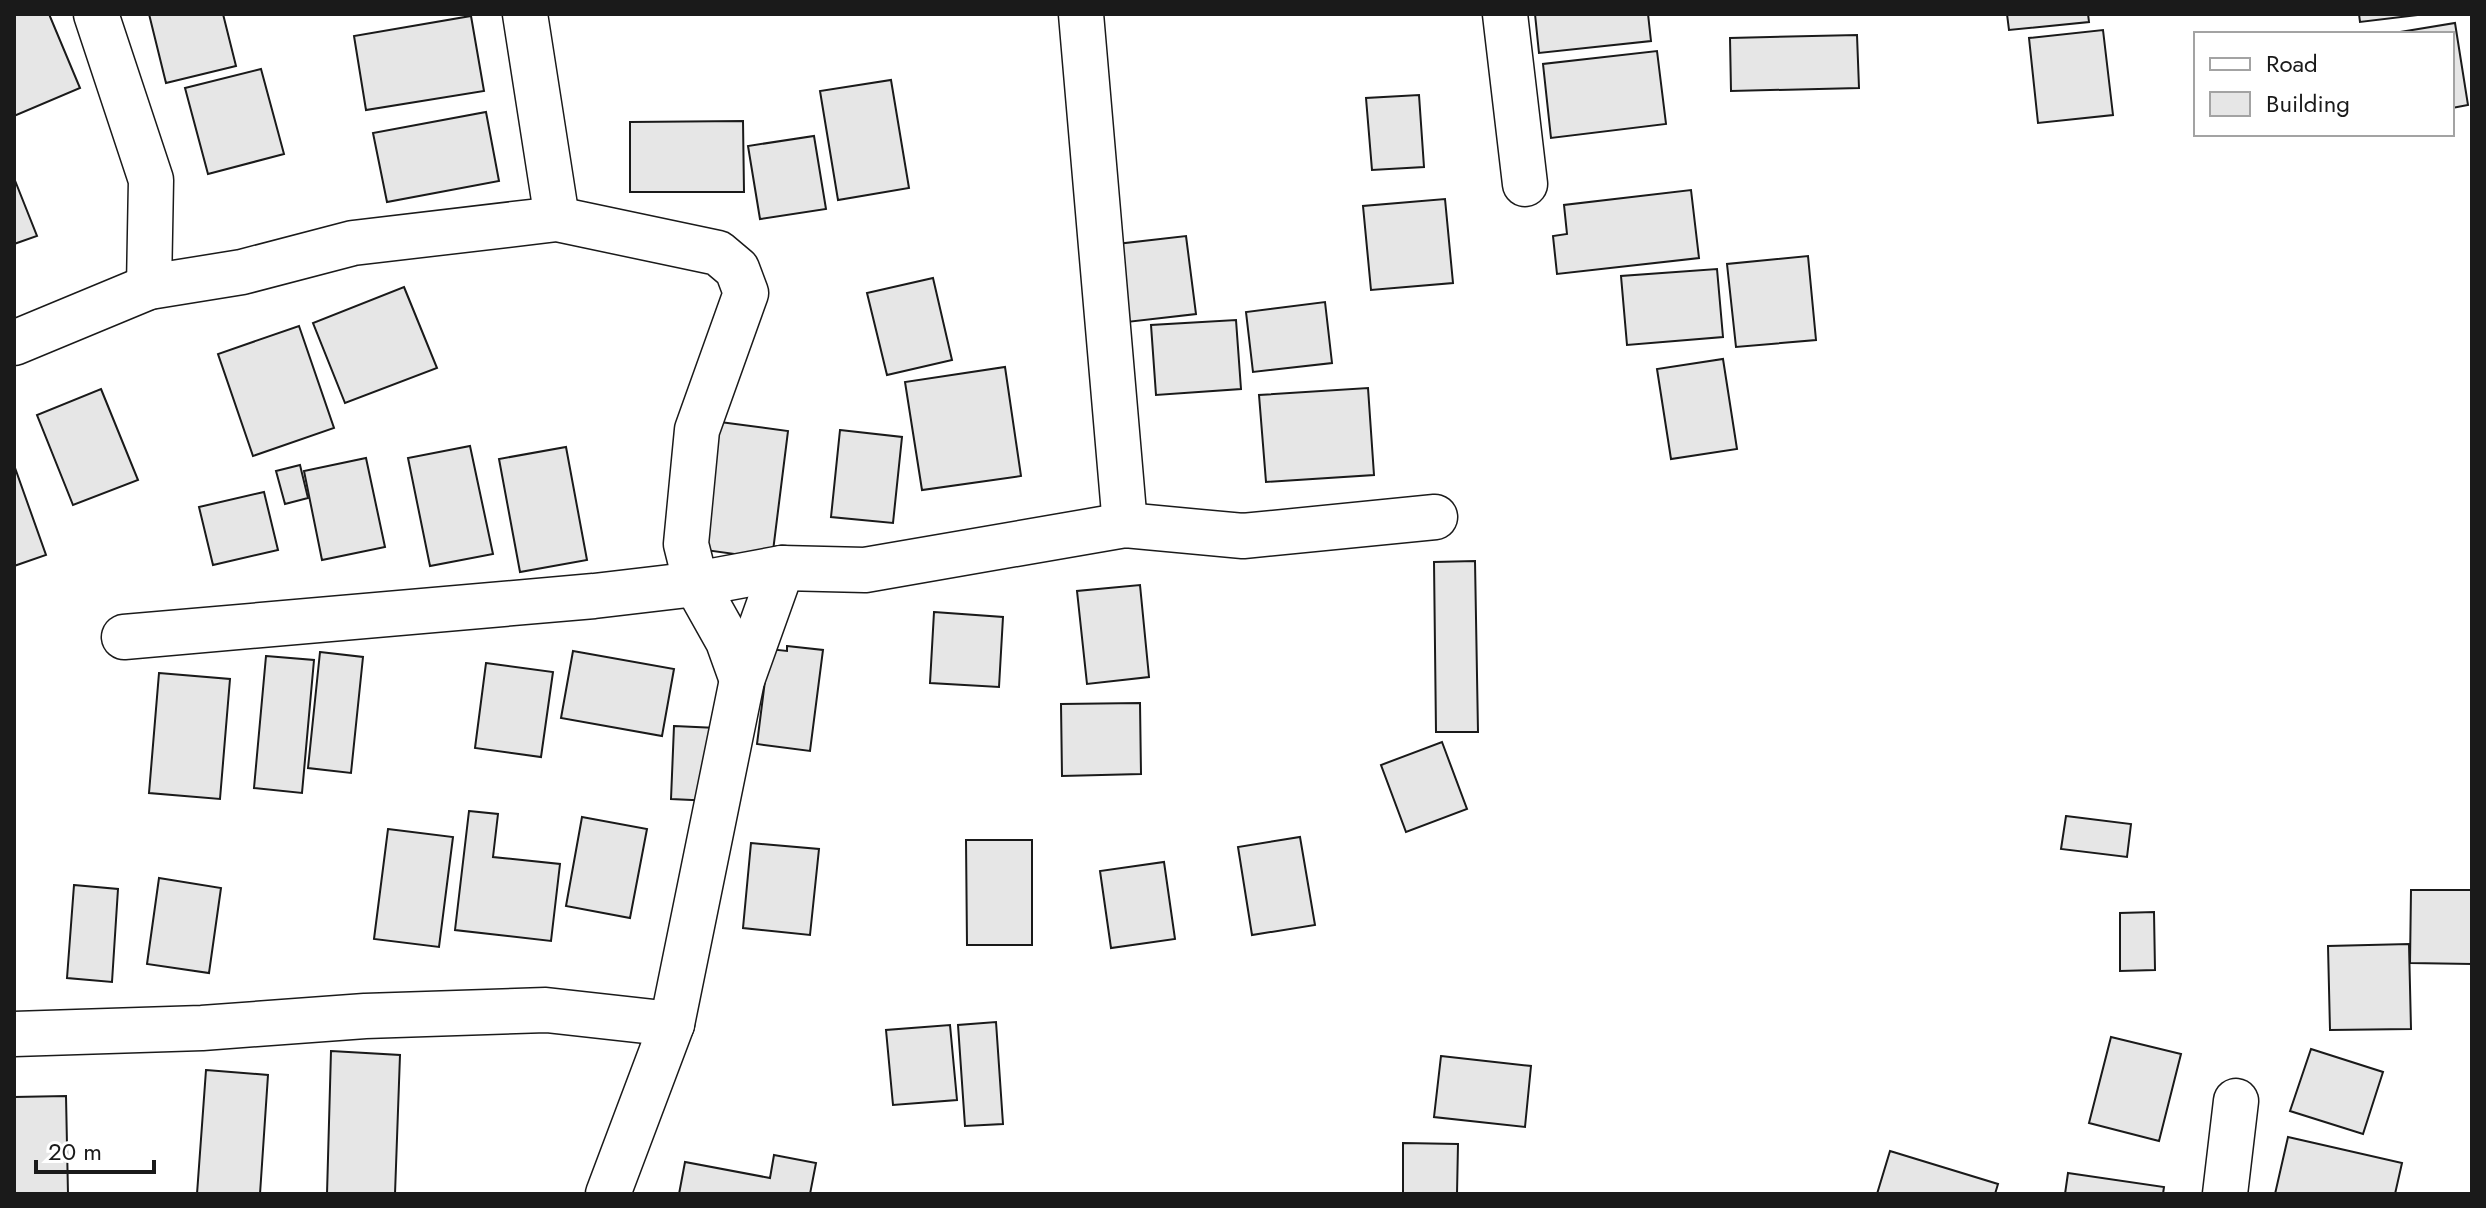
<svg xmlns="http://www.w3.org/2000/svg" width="2486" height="1208" font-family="Jost,sans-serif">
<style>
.building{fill:#e6e6e6;stroke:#1a1a1a;stroke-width:2}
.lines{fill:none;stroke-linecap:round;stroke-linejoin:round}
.minor-casing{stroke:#1a1a1a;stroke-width:47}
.minor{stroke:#fff;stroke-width:44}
</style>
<rect width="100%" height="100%" fill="#fff"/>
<!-- building -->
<g class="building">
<path d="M14,14H49L80,88L14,116Z"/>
<path d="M149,14H223L236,66L166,83Z"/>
<path d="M1535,14H1648L1651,41L1539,53Z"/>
<path d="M2007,14H2088L2089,22L2009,30Z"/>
<path d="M2359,14H2426L2360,22Z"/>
<path d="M471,16L484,91L366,110L354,36Z"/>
<path d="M2455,23L2468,105L2452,108V34H2388Z"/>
<path d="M2103,30L2113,115L2038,123L2029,38Z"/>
<path d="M1857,35L1859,88L1731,91L1730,38Z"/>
<path d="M1657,51L1666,124L1551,138L1543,64Z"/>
<path d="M261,69L284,154L208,174L185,88Z"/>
<path d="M891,80L909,188L838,200L820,91Z"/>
<path d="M1419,95L1424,167L1372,170L1366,98Z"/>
<path d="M486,112L499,181L387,202L373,133Z"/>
<path d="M743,121L744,192H630V122Z"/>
<path d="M814,136L826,209L760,219L748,146Z"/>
<path d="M14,178L37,236L14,244Z"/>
<path d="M1691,190L1699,258L1557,274L1553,236L1567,234L1564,205Z"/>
<path d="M1445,199L1453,283L1371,290L1363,206Z"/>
<path d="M1186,236L1196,314L1127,322L1117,244Z"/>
<path d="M1808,256L1816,340L1736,347L1727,264Z"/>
<path d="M1717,269L1723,337L1627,345L1621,276Z"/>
<path d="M933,278L952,360L887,375L867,293Z"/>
<path d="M404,287L437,368L345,403L313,323Z"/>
<path d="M1325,302L1332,363L1253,372L1246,312Z"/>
<path d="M1236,320L1241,389L1156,395L1151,325Z"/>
<path d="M299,326L334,428L253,456L218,354Z"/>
<path d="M1723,359L1737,449L1671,459L1657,369Z"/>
<path d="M1005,367L1021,476L922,490L905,382Z"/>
<path d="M1368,388L1374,475L1266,482L1259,395Z"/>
<path d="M101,389L138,480L73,505L37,415Z"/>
<path d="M720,422L788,431L772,559L705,550Z"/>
<path d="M840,430L902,437L893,523L831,517Z"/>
<path d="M470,446L493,554L430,566L408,458Z"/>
<path d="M566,447L587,560L520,572L499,459Z"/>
<path d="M366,458L385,547L322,560L304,471Z"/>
<path d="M14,465L46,555L14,566Z"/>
<path d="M300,465L308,498L285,504L276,471Z"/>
<path d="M264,492L278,550L213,565L199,507Z"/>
<path d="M1475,561L1478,732H1436L1434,562Z"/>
<path d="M1140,585L1149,677L1087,684L1077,591Z"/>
<path d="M934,612L1003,617L999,687L930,683Z"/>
<path d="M787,646L823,650L810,751L757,744L769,649L787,651Z"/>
<path d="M573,651L674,669L662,736L561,718Z"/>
<path d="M320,652L363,657L351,773L308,768Z"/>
<path d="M266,656L314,660L302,793L254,788Z"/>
<path d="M486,663L553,672L541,757L475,748Z"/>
<path d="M159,673L230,679L220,799L149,793Z"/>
<path d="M1140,703L1141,774L1062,776L1061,704Z"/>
<path d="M674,726L717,728L713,801L671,799Z"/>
<path d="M1442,742L1467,809L1406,832L1381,765Z"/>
<path d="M469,811L498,814L493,857L560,864L551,941L455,930Z"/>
<path d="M2066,816L2131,824L2127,857L2061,849Z"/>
<path d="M582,817L647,829L630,918L566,906Z"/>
<path d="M388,829L453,837L439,947L374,939Z"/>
<path d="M1300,837L1315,925L1252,935L1238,847Z"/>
<path d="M966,840H1032V945H967Z"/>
<path d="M751,843L819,849L810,935L743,928Z"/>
<path d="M1164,862L1175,939L1111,948L1100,871Z"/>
<path d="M159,878L221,888L209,973L147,964Z"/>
<path d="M74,885L118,889L112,982L67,978Z"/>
<path d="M2411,890H2472V964L2410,963Z"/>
<path d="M2154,912L2155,970L2120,971V913Z"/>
<path d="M2409,944L2411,1029L2330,1030L2328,946Z"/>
<path d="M996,1022L1003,1124L965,1126L958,1025Z"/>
<path d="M950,1025L957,1100L893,1105L886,1030Z"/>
<path d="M2111,1037L2181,1054L2159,1141L2089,1123Z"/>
<path d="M2311,1049L2383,1072L2363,1134L2290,1111Z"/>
<path d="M331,1051L400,1055L395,1194H327Z"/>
<path d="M1441,1056L1531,1066L1525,1127L1434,1117Z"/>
<path d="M206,1070L268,1075L260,1194H197Z"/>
<path d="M66,1096L68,1194H14V1097Z"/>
<path d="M2288,1137L2402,1163L2395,1194H2275Z"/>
<path d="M1403,1143L1458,1144L1457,1194H1403Z"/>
<path d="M1890,1151L1998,1184L1995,1194H1877Z"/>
<path d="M774,1155L816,1163L810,1194H679L685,1162L770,1178Z"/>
<path d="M2068,1173L2164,1187L2163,1194H2065Z"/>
</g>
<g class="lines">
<!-- minor casing -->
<g class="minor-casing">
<g id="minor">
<path d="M96,14L151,180L149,287"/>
<path d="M525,14L557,219"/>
<path d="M1081,14L1125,525"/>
<path d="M1505,14L1525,184"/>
<path d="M14,343L149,287L242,272L353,243L557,219L718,253L737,269L746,293L697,430L686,544L696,584L728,641L742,680"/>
<path d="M124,637L594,596L696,584L782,568L865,570L1125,525L1243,536L1435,517"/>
<path d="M14,1034L202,1028L365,1016L546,1010L672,1024"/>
<path d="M608,1194L672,1024L742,680L782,568"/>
<path d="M2225,1194L2236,1101"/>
</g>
</g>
<!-- minor -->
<use href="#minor" class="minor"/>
</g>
<!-- border -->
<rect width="2486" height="1208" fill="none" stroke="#1a1a1a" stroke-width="32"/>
<!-- legend -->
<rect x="2194" y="32" width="260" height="104" fill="#ffffff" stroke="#a3a3a3" stroke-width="2"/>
<rect x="2210" y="58" width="40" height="12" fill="#ffffff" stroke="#a3a3a3" stroke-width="2"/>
<text x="2266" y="72" font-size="24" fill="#1a1a1a">Road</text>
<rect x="2210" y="92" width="40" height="24" fill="#e6e6e6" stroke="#a3a3a3" stroke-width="2"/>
<text x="2266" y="112" font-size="24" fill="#1a1a1a">Building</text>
<!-- scale -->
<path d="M36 1160v12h118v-12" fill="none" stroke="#1a1a1a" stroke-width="4"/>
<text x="48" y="1160" font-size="24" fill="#1a1a1a" stroke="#ffffff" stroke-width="6" paint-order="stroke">20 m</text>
</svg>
